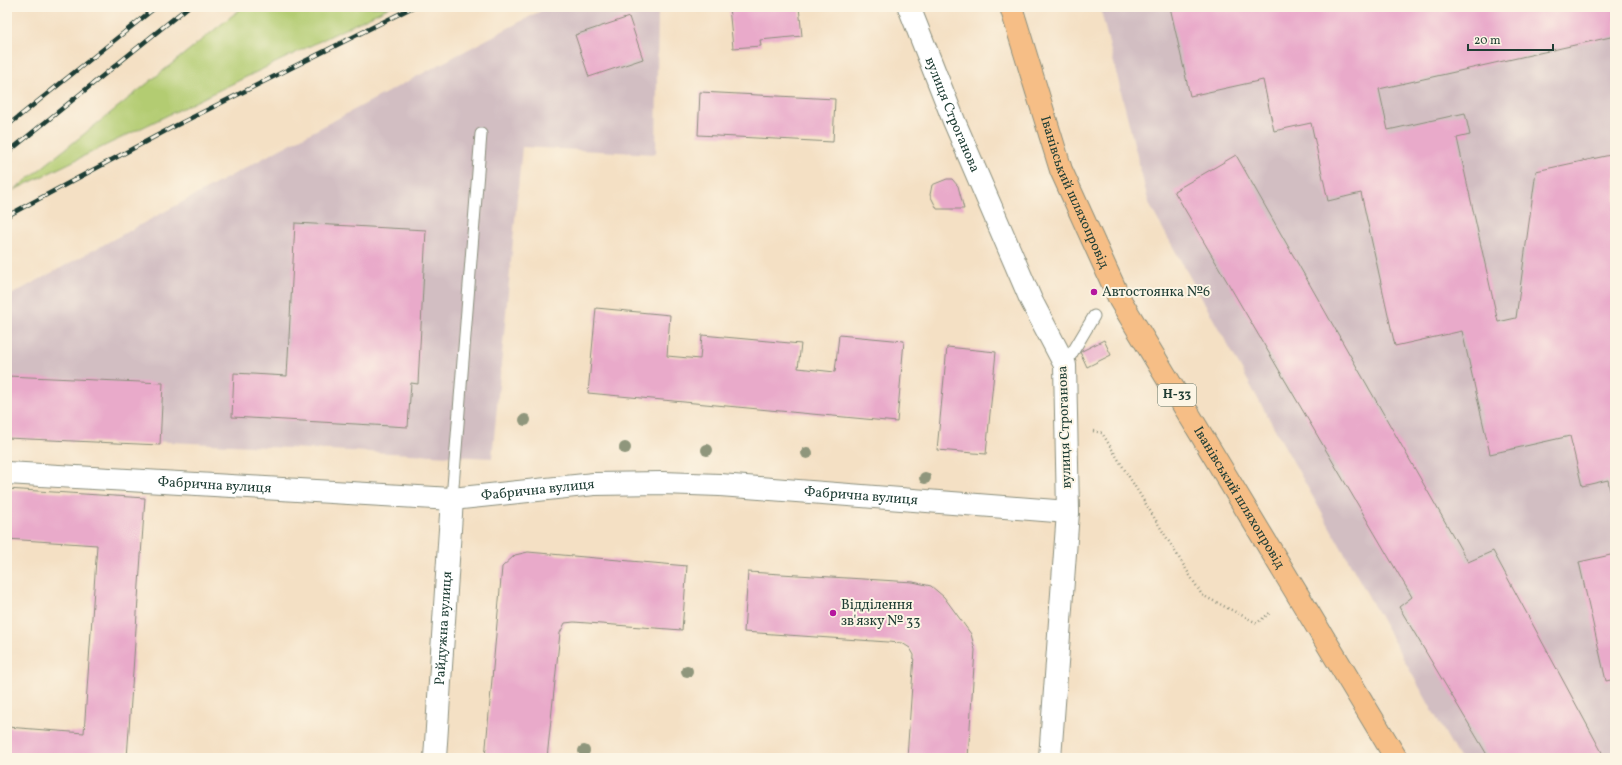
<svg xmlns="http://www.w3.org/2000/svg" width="1622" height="765" font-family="Vollkorn,serif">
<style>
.industrial{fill:#d2bec2}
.green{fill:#b3cc72;stroke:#698453}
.building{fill:#e9aaca}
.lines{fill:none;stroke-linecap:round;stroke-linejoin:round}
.service-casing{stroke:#8a8e7c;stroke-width:13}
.minor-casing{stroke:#8a8e7c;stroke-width:24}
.primary-casing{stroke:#8a8e7c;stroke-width:24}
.path{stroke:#8a8e7c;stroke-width:2.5;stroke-dasharray:1 3;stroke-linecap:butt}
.service{stroke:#fff;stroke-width:11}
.minor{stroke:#fff;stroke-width:22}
.primary{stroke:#f6be86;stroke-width:22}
.rail-casing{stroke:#1f3d34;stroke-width:4.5}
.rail{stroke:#fcf5e5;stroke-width:3;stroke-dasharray:9;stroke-linecap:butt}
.tree{fill:#8f967b}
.poi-dot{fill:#b5179e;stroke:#fcf5e5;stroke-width:1.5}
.labels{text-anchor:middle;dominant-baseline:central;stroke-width:4;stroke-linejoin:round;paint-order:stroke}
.shield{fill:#fcf5e5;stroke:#617469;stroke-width:1}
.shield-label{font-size:13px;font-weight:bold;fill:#1f3d34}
.street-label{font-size:14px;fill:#1f3d34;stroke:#fcf5e5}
.poi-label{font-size:14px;fill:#1f3d34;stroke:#fcf5e5;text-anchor:start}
</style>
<rect width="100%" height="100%" fill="#fcf5e5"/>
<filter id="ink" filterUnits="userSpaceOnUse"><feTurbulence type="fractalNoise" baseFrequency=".025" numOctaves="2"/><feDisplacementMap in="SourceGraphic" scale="8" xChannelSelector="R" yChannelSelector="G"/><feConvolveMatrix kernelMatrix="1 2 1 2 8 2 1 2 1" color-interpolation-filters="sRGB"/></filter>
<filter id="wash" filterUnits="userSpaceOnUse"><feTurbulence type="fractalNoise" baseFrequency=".012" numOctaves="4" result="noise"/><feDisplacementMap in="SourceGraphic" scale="16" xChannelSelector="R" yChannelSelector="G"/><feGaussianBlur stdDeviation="0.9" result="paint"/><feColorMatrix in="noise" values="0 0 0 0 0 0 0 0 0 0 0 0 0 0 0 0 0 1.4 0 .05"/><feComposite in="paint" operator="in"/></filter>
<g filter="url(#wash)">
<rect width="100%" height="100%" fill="#f4e0c4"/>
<!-- industrial -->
<g class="industrial">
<path d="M548,7H658L656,154L522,147L492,458L7,434V297L271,154Z"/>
<path d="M1100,7H1615V758H1459L1149,204Z"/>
</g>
<!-- green -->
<path class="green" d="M243,7H390L14,190Z"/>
<g id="blocks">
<!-- building -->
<g class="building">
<path d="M729,7H799L802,36L760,40L761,46L733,48Z"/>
<path d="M1170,7H1615V36L1379,89L1388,130L1465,113L1470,135L1457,138L1498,322L1516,318L1536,171L1615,154V500L1612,501L1608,480L1582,486L1570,436L1490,454L1462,331L1395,346L1361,193L1328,201L1311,123L1274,131L1263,80L1190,96Z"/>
<path d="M629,17L643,59L589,77L575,35Z"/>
<path d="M700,92L835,99L833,142L698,135Z"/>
<path d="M1236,155L1468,562L1493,551L1605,758H1489L1399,607L1412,597L1174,191Z"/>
<path d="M947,179H952L958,186L964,209H937L930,195L932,185Z"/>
<path d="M295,223L426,230L418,384L411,383L408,427L232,417L234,373L287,376Z"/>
<path d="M596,308L670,315L667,356L700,359L702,335L801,344L798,368L835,372L839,335L904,341L897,422L588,393Z"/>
<path d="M1104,340L1111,355L1087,367L1080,352Z"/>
<path d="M947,347L996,352L986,454L937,450Z"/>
<path d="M7,376L163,383L160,445L7,438Z"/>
<path d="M7,489L145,498L127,758H7V727L84,733L97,545L7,539Z"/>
<path d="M528,552L687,566L682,630L574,622L565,623L560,633L547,758H485L502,567L515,555Z"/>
<path d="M1615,554V679L1606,681L1579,562Z"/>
<path d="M748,572L913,582L931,586L944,597L971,634L975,650L968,758H907L914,655L910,648L902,643L744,632Z"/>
</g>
</g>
</g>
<g filter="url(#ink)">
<use href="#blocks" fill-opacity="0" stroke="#8a8e7c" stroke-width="1"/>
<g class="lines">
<!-- service casing -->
<g class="service-casing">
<g id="service">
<path d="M1065,365L1094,316"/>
<path d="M452,499L481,134"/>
</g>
</g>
<!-- minor casing -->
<g class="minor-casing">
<g id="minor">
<path id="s1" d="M909,7L954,121L1031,300L1065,365L1068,512L1050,758"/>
<path id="s2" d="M7,473L452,499L594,484L662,483L720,485L1068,512"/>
<path id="s3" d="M435,758L452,499"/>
</g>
</g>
<!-- primary casing -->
<g class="primary-casing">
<g id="primary">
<path id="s4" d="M1011,7L1061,170L1120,300L1396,758"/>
</g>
</g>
<!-- path -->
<path class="path" d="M1093,431L1102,433L1202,595L1257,623L1271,612"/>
<!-- service -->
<use href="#service" class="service"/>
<!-- minor -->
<use href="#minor" class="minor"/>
<!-- primary -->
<use href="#primary" class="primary"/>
<!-- rail casing -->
<g class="rail-casing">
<g id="rail">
<path d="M7,126L156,7"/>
<path d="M7,153L188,7"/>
<path d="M7,216L173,127L413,7"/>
</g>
</g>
<!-- rail -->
<use href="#rail" class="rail"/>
</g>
<!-- trees -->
<g class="tree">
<circle cx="525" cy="420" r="6"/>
<circle cx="625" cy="448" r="6"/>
<circle cx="707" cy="450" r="6"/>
<circle cx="807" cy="453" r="6"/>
<circle cx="925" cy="478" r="6"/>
<circle cx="687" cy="671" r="6"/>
<circle cx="584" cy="751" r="6"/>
</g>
</g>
<!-- markers -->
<g class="poi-dot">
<circle cx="1094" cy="292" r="4"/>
<circle cx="833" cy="613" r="4"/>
</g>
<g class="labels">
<!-- shield labels -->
<rect class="shield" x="1158" y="384" width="38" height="22" rx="3"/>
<g class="shield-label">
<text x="1177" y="395">Н-33</text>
</g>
<!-- street labels -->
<g class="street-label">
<text stroke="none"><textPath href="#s1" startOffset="116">вулиця Строганова</textPath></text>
<text stroke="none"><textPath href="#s4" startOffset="196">Іванівський шляхопровід</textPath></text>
<text transform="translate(1065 427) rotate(-92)">вулиця Строганова</text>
<text stroke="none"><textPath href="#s2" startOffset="208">Фабрична вулиця</textPath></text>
<text stroke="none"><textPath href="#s2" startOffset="532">Фабрична вулиця</textPath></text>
<text stroke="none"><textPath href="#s2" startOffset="856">Фабрична вулиця</textPath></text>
<text stroke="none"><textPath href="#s4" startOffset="544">Іванівський шляхопровід</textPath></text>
<text stroke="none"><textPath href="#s3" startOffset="130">Райдужна вулиця</textPath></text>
</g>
<!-- poi labels -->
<g class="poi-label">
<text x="1102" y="292">Автостоянка №6</text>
<text x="841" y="605">Відділення<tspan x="841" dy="16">зв'язку № 33</tspan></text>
</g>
</g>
<!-- margin -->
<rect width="1622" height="765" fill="none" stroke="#fcf5e5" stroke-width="24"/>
<!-- scale -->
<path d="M1468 44v6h85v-6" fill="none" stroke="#1f3d34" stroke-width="2"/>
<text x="1474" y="44" font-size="12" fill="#1f3d34" stroke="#fcf5e5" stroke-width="3" paint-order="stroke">20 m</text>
</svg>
